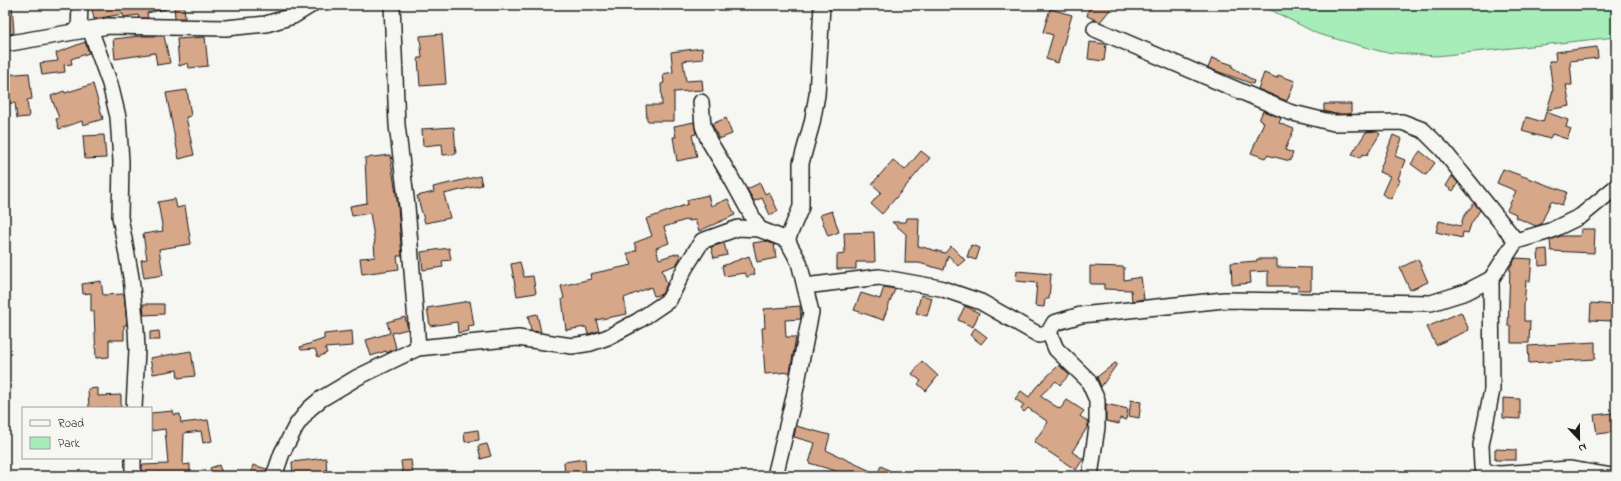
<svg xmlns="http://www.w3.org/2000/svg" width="1621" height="481" font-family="'Indie Flower',sans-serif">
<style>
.green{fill:#a6edb9;stroke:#61846a}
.building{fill:#d7a789;stroke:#1c1c1c}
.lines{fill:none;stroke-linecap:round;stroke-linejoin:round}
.minor-casing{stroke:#1c1c1c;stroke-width:18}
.minor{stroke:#f6f6f2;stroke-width:15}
</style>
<rect width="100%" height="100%" fill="#f6f6f2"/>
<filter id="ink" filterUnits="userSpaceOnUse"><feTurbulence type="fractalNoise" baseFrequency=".025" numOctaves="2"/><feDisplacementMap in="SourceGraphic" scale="8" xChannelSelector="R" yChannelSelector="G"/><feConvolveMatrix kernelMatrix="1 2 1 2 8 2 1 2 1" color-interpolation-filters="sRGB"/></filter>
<g filter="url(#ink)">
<!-- green -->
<path class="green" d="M1261,5H1616V37L1436,56L1383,52L1318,34Z"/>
<!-- building -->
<g class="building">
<path d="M5,5H12L14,33L5,35Z"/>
<path d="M91,5H166V9L147,13L148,18H139L138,15L124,17L123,14L94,19Z"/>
<path d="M174,5H184L185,18H175Z"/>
<path d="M1090,5H1114L1100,22L1087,16Z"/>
<path d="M1050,9L1072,15L1058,63L1046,59L1053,35L1043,32Z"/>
<path d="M442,34L446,84L420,86L418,58H422L420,36Z"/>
<path d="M141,36H164L170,63L157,65L155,53L115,59L113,39Z"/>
<path d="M205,37L208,66L189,68L188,63L179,66L177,39Z"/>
<path d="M85,42L89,53L71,59L72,64L64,65L65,72L42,75L40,63L58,61L56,53Z"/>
<path d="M1090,42L1106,44L1104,61L1088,59Z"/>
<path d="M1597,47L1598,58L1570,61L1572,85H1566L1570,106L1547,110L1553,90L1549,61H1556L1555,52Z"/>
<path d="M702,48L703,59L683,61L686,81L702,80L703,90L674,92V121H647L646,105H662L661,84L664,83L663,74L673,72L671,52Z"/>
<path d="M1212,58L1233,65L1232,67L1254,81L1253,84L1208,68Z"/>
<path d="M29,73L32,99L27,100L29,117L17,118L15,103L5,104V75Z"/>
<path d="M1264,73L1277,78L1278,75L1295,81L1287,101L1258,89Z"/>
<path d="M93,84L103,119L83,125L82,121L59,129L56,119L59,118L51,96L64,91L65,93Z"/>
<path d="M187,90L191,116L186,117L194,155L179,159L166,93Z"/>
<path d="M1324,104H1351V114H1335L1324,111Z"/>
<path d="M1263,111L1281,118L1279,123L1294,129L1285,150L1293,153L1290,161L1267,155L1265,158L1251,153L1264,122L1259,120Z"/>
<path d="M1546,112L1568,120L1566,127L1571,129L1567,139L1552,134L1550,139L1522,131L1526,117L1543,122Z"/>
<path d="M726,118L732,134L719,139L712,124Z"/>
<path d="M694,122L696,134L692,135L697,157L677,161L673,137H676L674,126Z"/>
<path d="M454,127L456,154L443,155L442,144L423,146L422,129Z"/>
<path d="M1376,131L1380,134L1367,155L1363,154L1360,158L1352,154L1366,132Z"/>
<path d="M104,135L106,158L85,159L83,136Z"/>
<path d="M1393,135L1402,139L1395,156L1405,160L1398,179L1400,180L1391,199L1382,194L1390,176L1379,172Z"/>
<path d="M921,151L930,158L882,214L871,204L881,192L872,184L893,160L905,170Z"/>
<path d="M1420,151L1435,163L1426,175L1411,164Z"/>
<path d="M390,155L398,207L402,256H397L399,269L362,274L360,258L375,257L374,243H375L370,213L352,216L350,206L367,203L365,158Z"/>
<path d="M1503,169L1567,192L1562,205L1551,201L1541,224L1536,226L1515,217L1516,214L1507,210L1516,191L1497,183Z"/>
<path d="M480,176L482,185L444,194L450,218L425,223L417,196L434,192L433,187Z"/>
<path d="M1452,176L1458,183L1453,191L1446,186Z"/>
<path d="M760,183L765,194L769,192L778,211L770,215L762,198L754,201L747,189Z"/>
<path d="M708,195L711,206L728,199L735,215L699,231L695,220L689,221V219L664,227L669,243L656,248L659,259L679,253L680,258L676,265L662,270L667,284L662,294L654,296L651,287L624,298L627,314L596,320L599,331L588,334L586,327L566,330L562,299L564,298L561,286L591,279L590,274L632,265L627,254L637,250L634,243L652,236L646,219L688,204L687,200Z"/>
<path d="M175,199L177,208L185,206L191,244L159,249L163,275L144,278L141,260L147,259L143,234L163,231L158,202Z"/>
<path d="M1474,203L1480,210L1471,224L1468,233L1463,232L1462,238L1436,232L1439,221L1461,226L1463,218Z"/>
<path d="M832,211L839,232L828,236L820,215Z"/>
<path d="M907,218H919L918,246L945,253L951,246L965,260L958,266L948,255L944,270L919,263H905L906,234L892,222H906Z"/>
<path d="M1581,229H1595L1594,253L1551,251L1550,240L1561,236H1580Z"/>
<path d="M874,232L875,262H856V269H837V255L845,254L844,233Z"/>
<path d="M765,241L774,244L776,258L757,262L753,243Z"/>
<path d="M724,243L727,255L714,258L711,247Z"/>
<path d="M971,245L980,248L976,260L967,257Z"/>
<path d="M449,248L451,260L442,261L443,267L423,270L421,252Z"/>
<path d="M1547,249L1548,265L1539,266L1538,250Z"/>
<path d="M749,256L755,274L747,277L745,273L724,276L722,266Z"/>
<path d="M1516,258L1532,259L1530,281H1526L1524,306V321H1530L1529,343H1511V326H1508L1510,267Z"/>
<path d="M1257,259H1277V267L1311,268V290H1298V286H1268V271L1250,272L1251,283L1232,285L1231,263L1257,261Z"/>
<path d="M1418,259L1428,282L1410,290L1400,268Z"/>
<path d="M520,262L524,277L533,276L536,293L517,296L511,264Z"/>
<path d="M1090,266L1124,267V280L1141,277L1144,299L1132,301L1131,290L1104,289V284H1090Z"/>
<path d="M1017,271L1051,274L1049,299H1045L1044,307L1035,306L1037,283L1016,281Z"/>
<path d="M101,281L103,295L124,294L127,325H124V340H109V357L96,358L94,311H91V293L83,294L82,284Z"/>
<path d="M884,287L895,289L883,320L854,310L861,293L880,299Z"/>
<path d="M921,295L932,298L927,316L916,313Z"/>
<path d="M470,301L474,325L468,326L469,331L458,333L457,322L430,326L427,308Z"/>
<path d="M1591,303L1613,305L1612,321L1590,320Z"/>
<path d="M143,304H164V314L144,315Z"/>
<path d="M800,306L801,319L785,320L786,337H796L790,372L765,374L762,328H765L764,309Z"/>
<path d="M965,306L979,313L973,327L958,320Z"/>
<path d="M1461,312L1469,330L1436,345L1427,327Z"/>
<path d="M537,314L541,332L531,331L528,316Z"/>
<path d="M405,317L408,329L392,333L396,348L387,353L386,351L371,356L366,340L390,333L387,322Z"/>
<path d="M975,328L987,337L981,344L970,335Z"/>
<path d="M159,331L160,340H150V332Z"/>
<path d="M352,331L353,346L325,348L327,353L318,357L315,349L301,350L300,347L324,339V334Z"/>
<path d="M1595,342V359L1529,363L1528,346Z"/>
<path d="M191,351L195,376L178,378L177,370L153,374L150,358Z"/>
<path d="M922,361L938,376L926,391L918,384L921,381L912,374Z"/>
<path d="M1115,363L1117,364L1101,387L1097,377Z"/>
<path d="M1059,365L1069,375L1060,385L1056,381L1040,396L1060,409L1067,400L1084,411L1080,416L1088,422V426L1072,452L1083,459L1076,470L1034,442L1048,422L1028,408L1024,412L1021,409L1024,405L1015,399L1021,391L1029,397L1036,387Z"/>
<path d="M98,388V396L121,395V408H89L88,389Z"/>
<path d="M1503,398L1520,399V419L1503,418Z"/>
<path d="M1131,400L1141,402L1139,418L1129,416Z"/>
<path d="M1106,404L1128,409L1126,420L1120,418L1119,424L1106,421Z"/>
<path d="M173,411L174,415L180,414L181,423L208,420L212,441L203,443L201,431L184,433L183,465L190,464V474L142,476V465L168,464L165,429L151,431V413Z"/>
<path d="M1613,413L1615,432L1597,434L1594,415Z"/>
<path d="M796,426L830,435L826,450L877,474L881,466L900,476H833L836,471L809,463L815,443L794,437Z"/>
<path d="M478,430L479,440L465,442L464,432Z"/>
<path d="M487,444L491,456L481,459L478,446Z"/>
<path d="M1495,449L1516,450V460H1495Z"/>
<path d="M326,458L327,476H293L292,462Z"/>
<path d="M585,459L586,476H565L564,462Z"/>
<path d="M411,460L413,476H403L401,461Z"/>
<path d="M219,465L223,476H213L210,468Z"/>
<path d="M253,465L267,469L265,476H250Z"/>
</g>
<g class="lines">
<!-- minor casing -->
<g class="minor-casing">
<g id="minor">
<path d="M392,5L397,125L407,206L418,348"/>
<path d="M90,29L110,84L118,117L121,161L120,217L131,277L136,329L137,350L134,408"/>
<path d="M1095,29L1289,112L1334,123L1402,122L1423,130L1443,150L1516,241"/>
<path d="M79,31L80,5"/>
<path d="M5,44L108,26L226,28L266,24L293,16L311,5"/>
<path d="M701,102L703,126L709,141L730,176L759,229"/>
<path d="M787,240L801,207V163L812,123L817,95L822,5"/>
<path d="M805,286L879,277L940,288L981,302L1039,335L1049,332"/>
<path d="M133,458V476"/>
<path d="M274,476L282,453L296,426L309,409L321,399L358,377L418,348L518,338L572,346L591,343L608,337L638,321L669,300L685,268L702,241L738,228L759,229L787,240L799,262L811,312L794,397L775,476"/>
<path d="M1090,476L1097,427V400L1088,380L1056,349L1049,332L1054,323L1081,315L1224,300L1431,303L1466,292L1491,279"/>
<path d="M1611,476L1569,469L1500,474L1489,473L1482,467L1481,445L1492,390L1491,279L1516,241L1550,231L1581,216L1616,187"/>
</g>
</g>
<!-- minor -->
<use href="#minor" class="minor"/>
</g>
</g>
<!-- margin -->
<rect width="1621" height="481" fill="none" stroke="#f6f6f2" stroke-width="20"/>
<rect x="10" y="10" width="1601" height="461" fill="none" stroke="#1c1c1c" stroke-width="1.5" filter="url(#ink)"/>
<!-- legend -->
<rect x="22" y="407" width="130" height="52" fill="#f6f6f2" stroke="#9f9f9c"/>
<rect x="30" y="420" width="20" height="6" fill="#f6f6f2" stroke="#9f9f9c"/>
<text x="58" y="427" font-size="12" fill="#1c1c1c">Road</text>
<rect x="30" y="437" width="20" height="12" fill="#a6edb9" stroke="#9f9f9c"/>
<text x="58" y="447" font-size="12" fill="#1c1c1c">Park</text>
<!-- north arrow -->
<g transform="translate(1579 439) rotate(158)" stroke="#f6f6f2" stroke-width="3" paint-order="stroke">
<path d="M0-3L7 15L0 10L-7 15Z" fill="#1c1c1c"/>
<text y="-6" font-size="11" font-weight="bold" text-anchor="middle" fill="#1c1c1c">N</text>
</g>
</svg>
